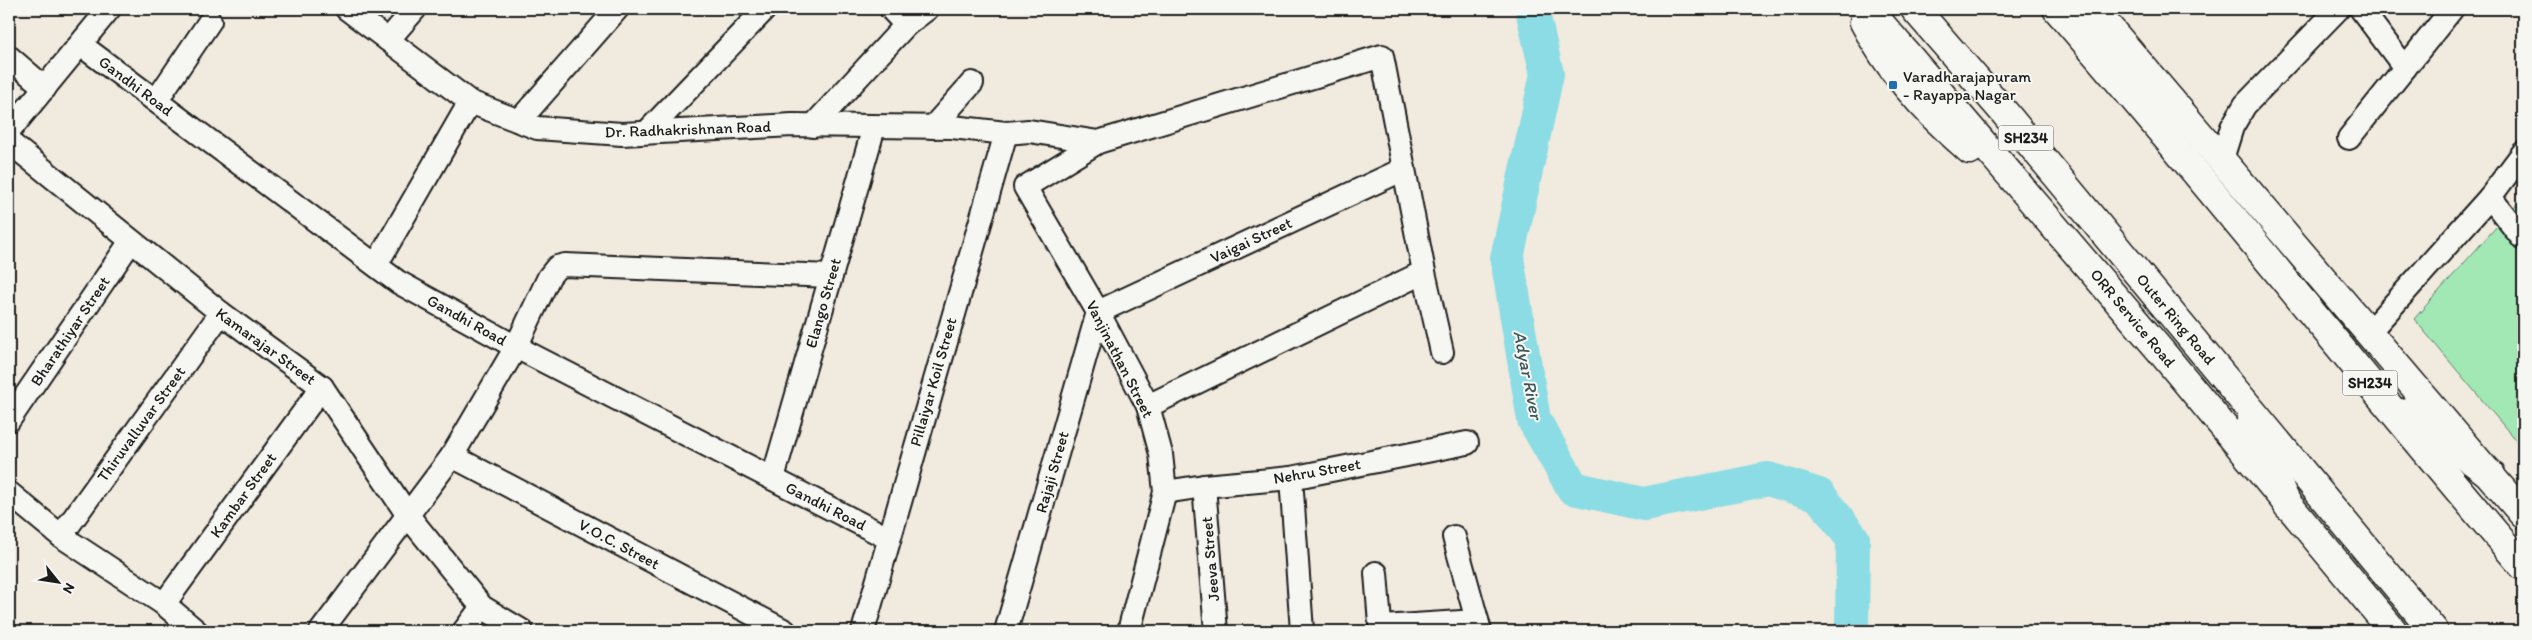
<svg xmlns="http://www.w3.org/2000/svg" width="2532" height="640" font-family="Itim,sans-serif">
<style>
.green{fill:#a1e8b5;stroke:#5e8268}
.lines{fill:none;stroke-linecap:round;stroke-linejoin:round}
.river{stroke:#8bdce4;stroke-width:34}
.minor-casing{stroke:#1c1c1c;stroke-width:26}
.primary-casing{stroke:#1c1c1c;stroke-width:31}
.motorway-casing{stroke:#1c1c1c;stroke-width:31}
.minor{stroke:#f6f6f2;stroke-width:22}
.primary{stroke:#f6f6f2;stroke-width:28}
.motorway{stroke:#f6f6f2;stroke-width:28}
.poi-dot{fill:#1f6fb2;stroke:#f6f6f2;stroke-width:2}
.labels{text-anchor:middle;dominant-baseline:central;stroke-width:4;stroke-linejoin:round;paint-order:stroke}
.shield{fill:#f6f6f2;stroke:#5d5d5c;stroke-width:1}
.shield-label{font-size:15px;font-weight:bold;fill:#1c1c1c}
.poi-label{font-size:16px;fill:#1c1c1c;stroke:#f6f6f2;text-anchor:start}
.street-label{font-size:16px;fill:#1c1c1c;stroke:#f6f6f2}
.water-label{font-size:18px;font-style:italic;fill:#3d5658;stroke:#f6f6f2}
</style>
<rect width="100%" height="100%" fill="#f1eade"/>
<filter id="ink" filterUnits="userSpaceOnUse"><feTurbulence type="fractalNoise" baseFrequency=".02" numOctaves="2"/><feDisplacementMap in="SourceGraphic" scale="10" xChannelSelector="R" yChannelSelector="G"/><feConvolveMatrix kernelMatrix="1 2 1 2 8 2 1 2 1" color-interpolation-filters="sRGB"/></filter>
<g filter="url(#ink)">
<!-- green -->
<path class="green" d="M2523,197V449L2414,319Z"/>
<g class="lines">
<!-- river -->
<path class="river" d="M1532,9L1547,74L1507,258L1534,420L1573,488L1644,504L1768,479L1819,495L1853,539L1852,631"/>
<!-- minor casing -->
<g class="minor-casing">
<g id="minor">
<path d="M347,9L470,102L537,128L622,134L792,125L952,127L1006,133L1029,131L1098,142"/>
<path d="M891,9L906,25"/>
<path d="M2361,9L2405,68"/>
<path d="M388,40L415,9"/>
<path d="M81,45L398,282L516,347L888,538"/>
<path d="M9,57L45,88"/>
<path d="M156,101L210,21"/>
<path d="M519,121L617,9"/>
<path d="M813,126L906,25L927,9"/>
<path d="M933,127L972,83"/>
<path d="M9,131L109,9"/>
<path d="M647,132L765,9"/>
<path d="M2349,138L2452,9"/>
<path d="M9,142L221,313L322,387L409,517L482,607L522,631"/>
<path d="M2222,159L2232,127L2245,105L2338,9"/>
<path d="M2490,197L2523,239"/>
<path d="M376,265L470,102"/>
<path d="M2369,332L2490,197L2523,153"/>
<path d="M1148,406L1424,272"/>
<path d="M9,420L131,241"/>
<path d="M452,456L785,631"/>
<path d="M773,478L874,127"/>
<path d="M1291,478L1302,631"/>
<path d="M1204,486L1216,631"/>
<path d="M1165,492L1204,486L1291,478L1467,443"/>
<path d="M9,493L61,536L164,604L196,631"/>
<path d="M61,536L221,313"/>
<path d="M1454,537L1480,631"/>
<path d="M1376,573L1380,624L1382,627L1477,621"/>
<path d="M164,604L322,387"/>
<path d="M321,631L452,456L516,347L549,277L557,267L565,265L831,276"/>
<path d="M464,631L482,607"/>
<path d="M863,631L1006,133"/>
<path d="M1006,631L1098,312L1404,169"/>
<path d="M1129,631L1165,492L1161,454L1148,406L1098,312L1025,187L1098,142L1382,56L1424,272L1442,352"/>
</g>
</g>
<!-- primary casing -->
<g class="primary-casing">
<g id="primary">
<path d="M1868,9L2159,349L2393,631"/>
<path d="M2093,9L2523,514"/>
<path d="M1864,22C1889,71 1928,114 1970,150"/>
</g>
</g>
<!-- motorway casing -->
<g class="motorway-casing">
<g id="motorway">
<path d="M1915,9L2004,112L2434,631"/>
<path d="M2057,9C2216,191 2365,382 2523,566"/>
<path d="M2407,412L2491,475"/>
<path d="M2250,425L2288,506"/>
</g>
</g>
<!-- minor -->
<use href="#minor" class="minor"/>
<!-- primary -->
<use href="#primary" class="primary"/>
<!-- motorway -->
<use href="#motorway" class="motorway"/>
</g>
</g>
<!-- markers -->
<rect class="poi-dot" x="1888" y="80" width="10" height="10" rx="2.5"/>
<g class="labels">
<!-- shield labels -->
<g class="shield">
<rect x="1998.5" y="125.5" width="55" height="25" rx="4"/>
<rect x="2342.5" y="370.5" width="55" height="25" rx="4"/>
</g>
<g class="shield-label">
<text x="2026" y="138">SH234</text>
<text x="2370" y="383">SH234</text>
</g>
<!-- poi labels -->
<g class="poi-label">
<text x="1903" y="76">Varadharajapuram<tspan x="1903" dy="18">- Rayappa Nagar</tspan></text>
</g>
<!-- street labels -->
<g class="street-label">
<text transform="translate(136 86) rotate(37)">Gandhi Road</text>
<text transform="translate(688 129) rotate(-2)">Dr. Radhakrishnan Road</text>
<text transform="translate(1251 240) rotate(-25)">Vaigai Street</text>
<text transform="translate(823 303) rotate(-74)">Elango Street</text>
<text transform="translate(2133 318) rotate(50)">ORR Service Road</text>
<text transform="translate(2176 319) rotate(50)">Outer Ring Road</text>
<text transform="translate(467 320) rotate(29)">Gandhi Road</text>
<text transform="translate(70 331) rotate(-56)">Bharathiyar Street</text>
<text transform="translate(266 346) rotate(36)">Kamarajar Street</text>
<text transform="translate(1120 359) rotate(63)">Vanjinathan Street</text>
<text transform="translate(933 382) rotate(-74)">Pillaiyar Koil Street</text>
<text transform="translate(141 424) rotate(-54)">Thiruvalluvar Street</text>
<text transform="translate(1317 471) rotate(-10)">Nehru Street</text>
<text transform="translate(1052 472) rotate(-74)">Rajaji Street</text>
<text transform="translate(243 495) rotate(-54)">Kambar Street</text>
<text transform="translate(826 506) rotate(27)">Gandhi Road</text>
<text transform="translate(619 544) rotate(28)">V.O.C. Street</text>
<text transform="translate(1210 559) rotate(-95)">Jeeva Street</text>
</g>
<!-- water labels -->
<g class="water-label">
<text transform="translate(1528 375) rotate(79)">Adyar River</text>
</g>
</g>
<!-- margin -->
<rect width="2532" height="640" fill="none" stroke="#f6f6f2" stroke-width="30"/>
<rect x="15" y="15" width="2502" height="610" fill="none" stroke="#1c1c1c" stroke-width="2" filter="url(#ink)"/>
<!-- north arrow -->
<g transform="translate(58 582) rotate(120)" stroke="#f6f6f2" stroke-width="4" paint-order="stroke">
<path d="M0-4L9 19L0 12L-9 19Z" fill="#1c1c1c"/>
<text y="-8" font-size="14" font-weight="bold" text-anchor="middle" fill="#1c1c1c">N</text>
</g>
</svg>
